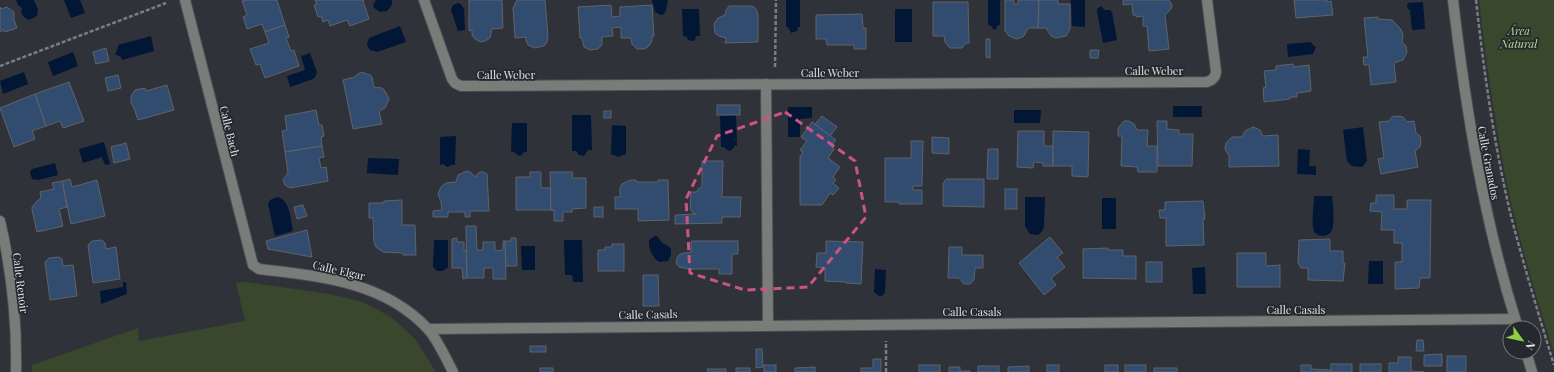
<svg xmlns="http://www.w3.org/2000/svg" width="1554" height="372" font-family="'Playfair Display',serif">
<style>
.green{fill:#39472d}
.water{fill:#021635}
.building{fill:#324c6f;stroke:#5f6369}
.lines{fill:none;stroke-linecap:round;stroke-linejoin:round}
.minor-casing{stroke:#4b4f55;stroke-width:12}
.path{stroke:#7a7d82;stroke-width:2.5;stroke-dasharray:4 2;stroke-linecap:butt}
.minor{stroke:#7a7c79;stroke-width:10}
.marked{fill:none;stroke:#cb5484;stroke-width:3;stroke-dasharray:8 5;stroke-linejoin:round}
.labels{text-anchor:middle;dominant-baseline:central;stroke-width:3.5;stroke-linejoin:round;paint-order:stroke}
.park-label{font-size:11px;font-style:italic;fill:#bade9a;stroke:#25292e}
.street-label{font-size:11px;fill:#dfe1e5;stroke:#25292e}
</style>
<rect width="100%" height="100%" fill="#2f3339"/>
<!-- green -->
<g class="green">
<path d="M1479,0H1554V354C1535,293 1516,231 1504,169C1494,113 1485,56 1479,0Z"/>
<path d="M246,282L329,294L363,302L391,317L415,339L436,372H32V365L138,328L139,341L245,321L236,283Z"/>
</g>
<!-- water -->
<g class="water">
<path d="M16,0H34L38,10L37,16L29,20L24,17L21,12L22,8L18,5Z"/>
<path d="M64,0H80L85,13L71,18Z"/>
<path d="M376,0H392V5L387,11L380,12L374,8L373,5Z"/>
<path d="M652,0H668L666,10L664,14L661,15L655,12Z"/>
<path d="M786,0H800V27H798L797,31L791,33L788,27H786Z"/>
<path d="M988,0H1000V25H998L996,29L994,30L990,25H988Z"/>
<path d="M1071,0H1085V27L1072,26Z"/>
<path d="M1423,2L1425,29L1412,30L1410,10L1408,9L1407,5L1408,3Z"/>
<path d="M458,3L461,4L464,9L465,30L458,31L451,10L453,5Z"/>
<path d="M1101,6L1105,10H1110L1112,12L1117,40L1103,43L1097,12V9Z"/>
<path d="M682,9H699L700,36H696L695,40L692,41L688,40L687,37L683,36Z"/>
<rect x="895" y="9" width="17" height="33"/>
<path d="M400,26L406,42L377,52L370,50L367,45L369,38Z"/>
<path d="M151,36L154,51L122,60L121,57L118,56L115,54L118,48V45Z"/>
<path d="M1311,42L1312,44L1316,47L1313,54L1288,57L1287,44Z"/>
<path d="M73,52L78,66L53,76L48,62Z"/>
<path d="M310,53L317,72L316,76L313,79L290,87L287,76L305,70L301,56Z"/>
<path d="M24,72L28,84L3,94L0,81Z"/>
<rect x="1173" y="106" width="29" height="11"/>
<path d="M788,107H812V118L800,119V137H788Z"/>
<path d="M1014,110H1041L1040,123H1014Z"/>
<path d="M572,115H591L592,150H588L584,156L579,155L576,151H572Z"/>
<path d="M736,115L737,146H734V148L730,151L727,150L724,147H721L720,116Z"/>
<path d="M512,123H527V152H524L522,155L519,156L514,152H511Z"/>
<path d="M612,125L626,126V154L618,157L611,154Z"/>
<path d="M1363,127L1367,161L1362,167L1352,166L1347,161L1343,130Z"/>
<path d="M456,136L455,165H452L447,167L443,164L440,165V137Z"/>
<path d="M104,142L110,164L105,165L102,157L83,163L79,149Z"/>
<path d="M1298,149L1310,150L1309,166H1316V175L1297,174Z"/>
<path d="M368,158L399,159L398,175L367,173Z"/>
<path d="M55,163L58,175L38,180L32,179L30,172L32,169Z"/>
<path d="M1314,196H1332C1333,204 1335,224 1332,230C1329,237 1317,238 1314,231C1311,224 1314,204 1314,196Z"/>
<path d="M277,197C290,199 291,220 293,231L275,236L268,204L270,200Z"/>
<path d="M1025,197H1045L1044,226L1043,230L1038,235L1030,234L1025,226Z"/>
<rect x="1102" y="198" width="14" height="31"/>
<path d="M655,236H657L662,243L667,245L671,249V255L668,261L659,262C652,257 648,248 649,240Z"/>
<path d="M434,240H448V267L443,271H437L433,267Z"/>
<path d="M564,240H582L583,282H573L572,275H565Z"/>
<path d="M521,246H535V270H522Z"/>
<path d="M1369,261H1383V284H1368Z"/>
<path d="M1205,267L1206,294H1193L1192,268Z"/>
<path d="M875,269L886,270L885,293L880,297L874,292Z"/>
<path d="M123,282H126L127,294L101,304L100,291L123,287Z"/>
</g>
<!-- building -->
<g class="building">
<path d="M246,0H277L285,25L265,32L262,24L247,29L243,17L247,15L242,1Z"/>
<path d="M315,0H364L363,1L369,19L350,26L347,20L330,26L328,20L323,22L321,16L318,17L314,5L317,4Z"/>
<path d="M469,0H502L503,28L492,29L490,38L485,41L481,42L475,39L472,35V30L469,31Z"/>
<path d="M517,0H545L548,36L547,42L544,46L535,48L528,45L525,37L515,38L513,8Z"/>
<path d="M1005,0H1014V4H1018V0H1039L1038,28H1028L1024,36L1020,38L1016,39L1009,36L1005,31Z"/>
<path d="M1039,0H1058V4H1070V29L1066,36L1056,38L1051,36L1046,28H1038Z"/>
<path d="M1123,0H1169L1172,5L1171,9L1165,15L1169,49L1149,51L1147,26H1143V16L1136,17V15H1133L1132,4L1123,5Z"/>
<path d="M1294,0H1327V2L1331,1L1333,15L1296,18Z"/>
<path d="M933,2H968L969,43H966L962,48H950L945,42L944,36H933Z"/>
<path d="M611,5L612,17L620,16V7L652,5L654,36H652V41L648,47L644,49H637L632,44L631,38H621V27L612,28L613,36L602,37V45L598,49L590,50L584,47L582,38H580L578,7Z"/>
<path d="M729,6H752L756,9L758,14V42L725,43L726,38L719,36L715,33L714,24L718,18L725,15L726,10Z"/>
<path d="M0,7L1,9L7,7L14,12V20L17,28L5,32L4,30L0,32Z"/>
<path d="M862,14L863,28H866V49H854V45H827L826,39H816V15Z"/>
<path d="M1378,17V19L1392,20L1400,28L1403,34L1402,42L1406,46L1407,52L1403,60L1394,63L1396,82L1371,85L1369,65H1364L1363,57H1368L1364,18Z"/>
<path d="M285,25L289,37L286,38L291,51L294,50L299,66L265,78L260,64L256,65L250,49L269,43L265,32Z"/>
<path d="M986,39H990V58L986,57Z"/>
<path d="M106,48L109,61L96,64L93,52Z"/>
<path d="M1090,50H1099L1098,58H1090Z"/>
<path d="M1293,64L1294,67L1309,65L1311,91L1297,93V97H1290V99L1264,102L1263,88L1266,87L1264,71L1276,70V66Z"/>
<path d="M361,72L370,75L372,77L374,87L382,88L385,91L389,99L385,108L379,111L382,124L353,129L343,80L354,77Z"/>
<path d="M118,75L121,88L108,91L105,78Z"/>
<path d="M69,82L84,121L63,128L60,121L46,126L35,94Z"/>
<path d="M167,85L174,110L138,120L134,108L131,103V96L135,90L145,88L146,91Z"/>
<path d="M35,94L46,126L32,131L35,139L14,147L0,108Z"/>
<rect x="717" y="105" width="23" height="10"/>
<path d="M316,110L319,125H322L324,136L321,137L322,146L285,152L282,131L287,130L285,116Z"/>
<rect x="604" y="111" width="7" height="7"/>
<path d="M822,116L837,127L830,136L815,124Z"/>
<path d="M1397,116L1403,117L1407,122L1414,121L1416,133L1420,136L1421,141L1420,147L1415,151L1418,167L1381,174L1378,159L1384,158L1379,122L1389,121L1392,117Z"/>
<path d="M1124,121H1129L1134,124L1137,130H1148L1147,146H1157V172H1138L1137,167L1121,166L1122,136H1118V128Z"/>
<path d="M1157,121H1167V129L1179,130V134H1193L1192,166H1158Z"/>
<path d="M812,122L836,140L831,146L834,149L828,158L840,167L833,177L836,180L833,183L839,188L833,195L830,193L822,205H800V157L803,152L800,150L807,141L801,137Z"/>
<path d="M1253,127L1260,130L1263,136L1278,135L1279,166L1229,167V156L1225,149L1226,143L1232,137H1242L1245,131Z"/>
<path d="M1018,131H1044V146H1053V166H1043V163L1034,162L1033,168L1017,167Z"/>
<path d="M1053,131L1089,132L1088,177L1072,176V166H1053Z"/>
<path d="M932,137L949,138V154L932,153Z"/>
<path d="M911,141H923L922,186H913V190H922V204H899V202H885V158H911Z"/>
<path d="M126,143L130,159L114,163L111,147Z"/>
<path d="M322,146L324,157L319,158L321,168L326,167L328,181L290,188L285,185L283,180L288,173L285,152Z"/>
<path d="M988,149H998V179H987Z"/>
<path d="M702,161H723L722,197H741L740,217H722V223L675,224V215L696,214L693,213L690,209L691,192H697L698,189L702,187Z"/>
<path d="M467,171L470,172L476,177L477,174L480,172H484L487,174L489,211H470V217H465V212H448V217H433V211L442,210L441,202L438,194L441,187L446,183L456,182L458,175Z"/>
<path d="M530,172H541V188H551V210H516V177H530Z"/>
<path d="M550,172H573L572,178H586V208L572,209V212H563V221H554V210H551Z"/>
<path d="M70,179L72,187L97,180L105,216L71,224L62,181Z"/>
<path d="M946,179H984V207L943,206V184Z"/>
<path d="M630,180H636V182H658V180H668L669,220L638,221V209H615V197H620V188L622,184Z"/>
<path d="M62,181L67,207L59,209L63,226L37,232L32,210V207L38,200L41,198L40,192L54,189L52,183Z"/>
<rect x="1005" y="189" width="12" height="20"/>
<path d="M1376,195H1394V209H1407V200H1431L1430,278H1420L1419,288L1395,289V262H1402V243H1394V230H1381L1382,212L1370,211L1371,203H1376Z"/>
<path d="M402,200V225H415L416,255H403V253L383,252L376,247L374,242L373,218H369V203H383L384,201Z"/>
<path d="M1203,201L1205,219H1203L1204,245L1166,246V218H1160L1159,210H1165V202Z"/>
<path d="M303,205L307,216L297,219L294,207Z"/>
<rect x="594" y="207" width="9" height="10"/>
<path d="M466,226H476L477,250H483V242H495V251L503,250V241H505L506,279H493V268H484V278H467Z"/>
<path d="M307,230L312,257L268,249L266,241Z"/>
<path d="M1050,237L1063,253L1057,257L1065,267L1051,278L1056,285L1044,295L1019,263Z"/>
<path d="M457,238V242H464V250H466L467,278L463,279L462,268H452V239Z"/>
<path d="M511,238H516L517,266H506L505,241H511Z"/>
<path d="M1330,239V251H1343V263H1345L1343,281L1308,280V268H1301L1298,263L1299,240Z"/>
<path d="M102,240L105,243L106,249L116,247L120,279L93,283L88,245L92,241Z"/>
<path d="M691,241H738V254H732V274H719V269H689L679,267L676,263L677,258L680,254L691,252Z"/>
<path d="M826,241L863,242L861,284L846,283V282L825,281V268L816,267L817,253H826Z"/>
<path d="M612,244H624V271H598V250H605V247H612Z"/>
<path d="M949,247H962V255H983V268H975L974,280L970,284H964L959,278H948Z"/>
<path d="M1108,248V250H1123V256H1136V279L1083,278V249Z"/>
<path d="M1237,253H1266V266L1280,265V287H1237Z"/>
<path d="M59,257L62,259L63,266L73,265L77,296L50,300L45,262L49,258Z"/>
<rect x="1146" y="262" width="16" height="20"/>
<path d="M643,275H658L659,306H643Z"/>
<path d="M1417,340H1423L1424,351H1416Z"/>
<rect x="530" y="346" width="16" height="6"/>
<path d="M756,349H762L763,367L756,368Z"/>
<path d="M1442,354V366H1424V355Z"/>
<rect x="1447" y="356" width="19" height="16"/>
<path d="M1398,357H1411V371L1424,372H1389V363H1398Z"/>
<path d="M873,359H881V372H861V368H873Z"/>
<rect x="1331" y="364" width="21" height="8"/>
<rect x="1360" y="364" width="21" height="8"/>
<rect x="764" y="365" width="12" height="7"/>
<rect x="919" y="365" width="21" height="7"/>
<rect x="1047" y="365" width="12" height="7"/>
<rect x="1105" y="365" width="13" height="7"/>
<rect x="1125" y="365" width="21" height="7"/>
<path d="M1301,365H1311V369L1331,370V372H1301Z"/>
<rect x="978" y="366" width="21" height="6"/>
<path d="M1029,366V372H1008V367Z"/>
<path d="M815,367V372H795V368Z"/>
<path d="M949,367H960V371H970V372H949Z"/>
<rect x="540" y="368" width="13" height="4"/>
<rect x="736" y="368" width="14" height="4"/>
<rect x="1154" y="368" width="23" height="4"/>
<path d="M707,369H726V372H708Z"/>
</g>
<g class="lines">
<!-- minor casing -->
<g class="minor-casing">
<g id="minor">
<path d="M185,0L253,265L259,269C318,276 383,281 427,328C436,337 447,360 453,372"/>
<path d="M424,0L452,79L455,83L461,86L1206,82C1212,81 1216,77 1216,71L1207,0"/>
<path d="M1453,0C1466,112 1484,221 1518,328"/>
<path d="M766,84L768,325"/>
<path d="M0,221C11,268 17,323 16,372"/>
<path d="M428,329L1515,319"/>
<path d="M1526,352L1532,372"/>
</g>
</g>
<!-- path -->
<g class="path">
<path d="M1476,0C1484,72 1494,145 1511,216C1524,266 1539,316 1554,365"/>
<path d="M0,66L166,3"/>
<path d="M775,67L776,0"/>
<path d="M886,372V341"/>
</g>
<!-- minor -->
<use href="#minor" class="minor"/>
</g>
<!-- marked area -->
<path class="marked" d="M785,112L855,161L866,217L808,287L745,290L690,273L686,199L717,136Z"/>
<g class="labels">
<!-- park labels -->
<g class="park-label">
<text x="1519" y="30">Área<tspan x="1519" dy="13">Natural</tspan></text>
</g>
<!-- street labels -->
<g class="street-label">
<text x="1154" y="70">Calle Weber</text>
<text x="830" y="72">Calle Weber</text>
<text x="506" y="74">Calle Weber</text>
<text transform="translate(230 131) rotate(76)">Calle Bach</text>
<text transform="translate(1489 163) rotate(79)">Calle Granados</text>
<text transform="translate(339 270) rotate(13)">Calle Elgar</text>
<text transform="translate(21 283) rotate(83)">Calle Renoir</text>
<text x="1296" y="309">Calle Casals</text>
<text x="972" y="311">Calle Casals</text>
<text transform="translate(648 314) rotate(-1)">Calle Casals</text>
</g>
</g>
<!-- north arrow -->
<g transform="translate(1522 340) rotate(123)"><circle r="19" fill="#25292e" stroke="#6f7377"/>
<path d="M0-3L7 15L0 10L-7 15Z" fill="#8dce44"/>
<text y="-6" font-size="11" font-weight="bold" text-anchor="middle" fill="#dfe1e5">N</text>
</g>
</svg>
